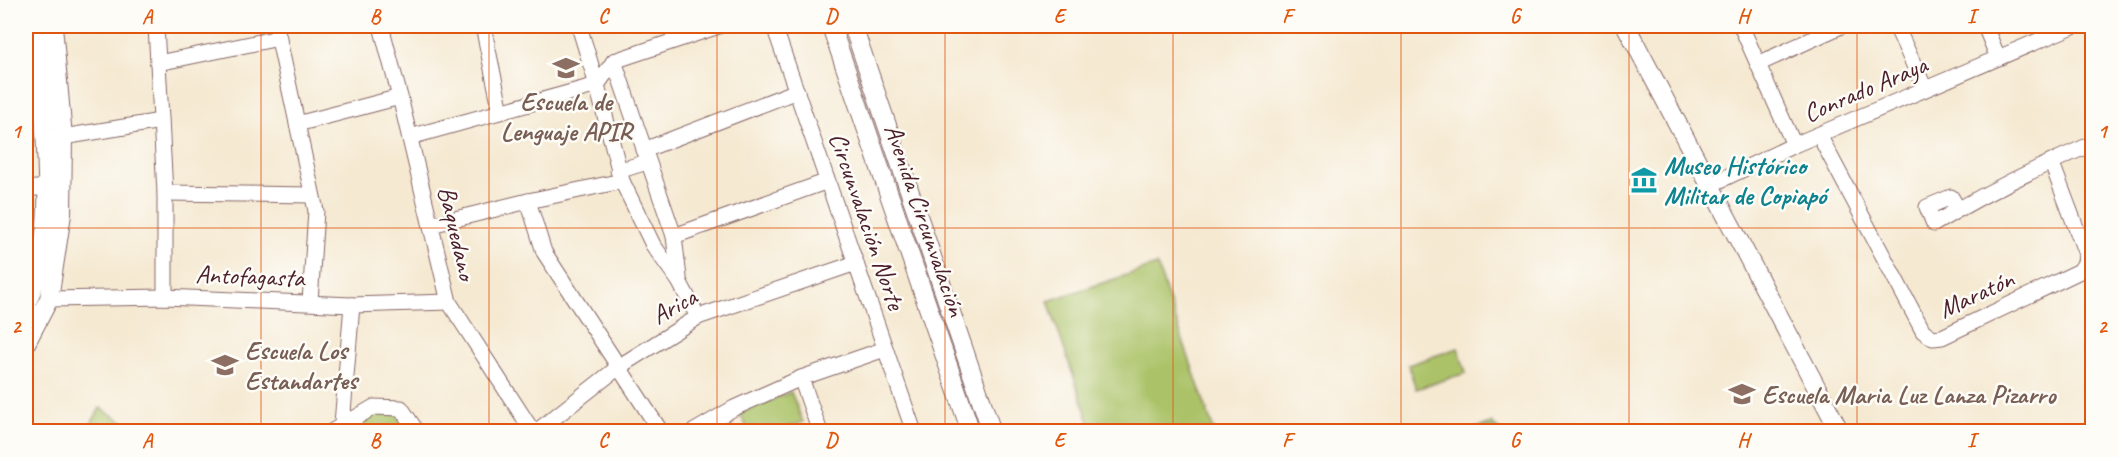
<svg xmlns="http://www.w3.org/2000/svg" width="2118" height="457" font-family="Caveat,sans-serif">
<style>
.green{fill:#abc267;stroke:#7a7049;stroke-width:1.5}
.forest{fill:#88a85c;stroke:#696444;stroke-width:1.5}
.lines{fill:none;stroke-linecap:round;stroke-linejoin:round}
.minor-casing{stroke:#866665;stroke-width:17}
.major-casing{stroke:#866665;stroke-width:20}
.minor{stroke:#fff;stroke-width:15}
.major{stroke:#fff;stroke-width:18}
.grid{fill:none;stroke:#e0560e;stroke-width:1.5;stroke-opacity:0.55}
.labels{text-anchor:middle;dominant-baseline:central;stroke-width:5;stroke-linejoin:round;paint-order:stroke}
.street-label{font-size:26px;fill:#4a1f2b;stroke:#fdfcf7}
.education-label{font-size:26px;font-weight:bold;fill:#785e54;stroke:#fdfcf7;text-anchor:start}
.culture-label{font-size:26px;font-weight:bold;fill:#0d838f;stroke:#fdfcf7;text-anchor:start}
.neatline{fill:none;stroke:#e0560e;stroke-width:2}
.grid-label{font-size:20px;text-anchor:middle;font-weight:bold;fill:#e0560e}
</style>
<rect width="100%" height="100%" fill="#fdfcf7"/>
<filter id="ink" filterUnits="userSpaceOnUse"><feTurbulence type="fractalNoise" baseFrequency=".0167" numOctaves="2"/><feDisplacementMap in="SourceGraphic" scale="12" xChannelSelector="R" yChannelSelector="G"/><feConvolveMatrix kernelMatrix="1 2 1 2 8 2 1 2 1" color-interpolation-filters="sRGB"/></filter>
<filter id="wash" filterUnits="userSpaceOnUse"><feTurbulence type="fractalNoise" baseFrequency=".008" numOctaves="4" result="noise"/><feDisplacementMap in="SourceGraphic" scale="24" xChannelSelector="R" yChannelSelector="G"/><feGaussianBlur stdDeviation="1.35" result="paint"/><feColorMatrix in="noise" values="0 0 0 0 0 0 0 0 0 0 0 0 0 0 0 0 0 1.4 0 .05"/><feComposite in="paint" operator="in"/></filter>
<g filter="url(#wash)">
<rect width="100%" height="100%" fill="#f5e9d2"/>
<!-- green -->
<g class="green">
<path d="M2027,26H2055L2031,36Z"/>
<path d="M1157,265L1214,431H1092L1048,301Z"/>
<path d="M1458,348L1466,373L1416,389L1408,365Z"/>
<path d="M791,392L803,422L779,431H748L740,413Z"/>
<path d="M100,408L136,429L135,431H87Z"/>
<path d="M376,411L397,414L409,431H351L349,428Z"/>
</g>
<!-- forest -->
<path class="forest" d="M1491,423L1501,431H1470L1472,430Z"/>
</g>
<g filter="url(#ink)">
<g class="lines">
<!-- minor casing -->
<g class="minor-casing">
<g id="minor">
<path d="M156,26L165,193V297"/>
<path d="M276,26L316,211L310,302"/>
<path d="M381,26L400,97L449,302L533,432"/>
<path d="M483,26L501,112"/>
<path d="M579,26L597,85L622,181L653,245L679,281L698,317"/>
<path d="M774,26L914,432"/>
<path d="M1741,26L1794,145"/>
<path d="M1896,26L1925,89"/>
<path d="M1985,26L1998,58"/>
<path d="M614,61L674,236L679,278"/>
<path d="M614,61L719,26"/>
<path d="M158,63L279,38"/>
<path d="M1758,64L1841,26"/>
<path d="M297,124L400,97"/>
<path d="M1819,135L1923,331L1933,338L1942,337L2080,271L2085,263L2086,254L2051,161"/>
<path d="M63,137L161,121"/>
<path d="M410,137L597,85L614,61"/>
<path d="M644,150L797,91"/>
<path d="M618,171L647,162"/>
<path d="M1710,185L1794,145L2073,26"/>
<path d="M26,189L58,186"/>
<path d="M165,193L312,195"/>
<path d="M528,201L544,252L661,432"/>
<path d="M1958,209L1951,197L1927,207L1934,224C1984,193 2038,167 2092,144"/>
<path d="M431,225L528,201L622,181"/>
<path d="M674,236L828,181"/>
<path d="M49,299L165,297L352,305L449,302"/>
<path d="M801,378L820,432"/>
<path d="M331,432L374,407L401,408L417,432"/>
<path d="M347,432L342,424L352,305"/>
<path d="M536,432L620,366L698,317L856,263"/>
<path d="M693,432L734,408L801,378L885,349"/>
</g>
</g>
<!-- major casing -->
<g class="major-casing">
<g id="major">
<path d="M831,26L971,432"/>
<path d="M853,26L992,432"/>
<path d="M1626,26L1840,432"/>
<path d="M26,305C51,247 49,194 45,132C43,97 41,61 39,26"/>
<path d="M26,343L49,299L62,214L63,137L53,26"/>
</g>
</g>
<!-- minor -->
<use href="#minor" class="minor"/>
<!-- major -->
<use href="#major" class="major"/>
</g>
</g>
<!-- grid -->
<path class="grid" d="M261,26V432M489,26V432M717,26V432M945,26V432M1173,26V432M1401,26V432M1629,26V432M1857,26V432M26,228H2092"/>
<!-- icons -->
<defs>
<g id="school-bare" transform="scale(2.07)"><path d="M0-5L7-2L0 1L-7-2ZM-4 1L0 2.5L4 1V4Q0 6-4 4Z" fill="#8d6e63" stroke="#fdfcf7" stroke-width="2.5" paint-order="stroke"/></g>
<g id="museum-bare" transform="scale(2.07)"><path d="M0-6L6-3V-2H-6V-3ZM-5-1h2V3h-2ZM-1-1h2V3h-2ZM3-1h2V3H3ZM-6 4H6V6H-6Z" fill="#0f9aa8" stroke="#fdfcf7" stroke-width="2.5" paint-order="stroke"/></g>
</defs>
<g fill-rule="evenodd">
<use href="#school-bare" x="566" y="68"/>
<use href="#museum-bare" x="1644" y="180"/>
<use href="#school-bare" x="225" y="365"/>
<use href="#school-bare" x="1742" y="394"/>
</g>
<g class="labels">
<!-- street labels -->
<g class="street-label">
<text transform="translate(1865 89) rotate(-23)">Conrado Araya</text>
<text transform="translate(925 220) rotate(71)">Avenida Circunvalación</text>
<text transform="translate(867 221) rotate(71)">Circunvalación Norte</text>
<text transform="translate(457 233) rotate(77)">Baquedano</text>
<text transform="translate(250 276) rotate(2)">Antofagasta</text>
<text transform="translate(1976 294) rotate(-25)">Maratón</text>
<text transform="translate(674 306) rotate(-29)">Arica</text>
</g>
<!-- education labels -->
<g class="education-label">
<text x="566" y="101" text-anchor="middle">Escuela de<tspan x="566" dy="30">Lenguaje APIR</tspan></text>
<text x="245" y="350">Escuela Los<tspan x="245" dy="30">Estandartes</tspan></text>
<text x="1762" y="394">Escuela Maria Luz Lanza Pizarro</text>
</g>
<!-- culture labels -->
<g class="culture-label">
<text x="1664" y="165">Museo Histórico<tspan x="1664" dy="30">Militar de Copiapó</tspan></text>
</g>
</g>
<!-- margin -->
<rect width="2118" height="457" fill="none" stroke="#fdfcf7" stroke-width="66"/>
<rect x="33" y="33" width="2052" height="391" class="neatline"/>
<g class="grid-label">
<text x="147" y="23">A</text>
<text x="375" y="23">B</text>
<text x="603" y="23">C</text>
<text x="831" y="23">D</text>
<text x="1059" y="23">E</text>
<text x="1287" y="23">F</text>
<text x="1515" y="23">G</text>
<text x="1743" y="23">H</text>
<text x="1971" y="23">I</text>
<text x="16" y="138">1</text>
<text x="2102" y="138">1</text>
<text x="16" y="333">2</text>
<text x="2102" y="333">2</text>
<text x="147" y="447">A</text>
<text x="375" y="447">B</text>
<text x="603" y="447">C</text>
<text x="831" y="447">D</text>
<text x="1059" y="447">E</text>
<text x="1287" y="447">F</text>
<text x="1515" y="447">G</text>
<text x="1743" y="447">H</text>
<text x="1971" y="447">I</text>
</g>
</svg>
